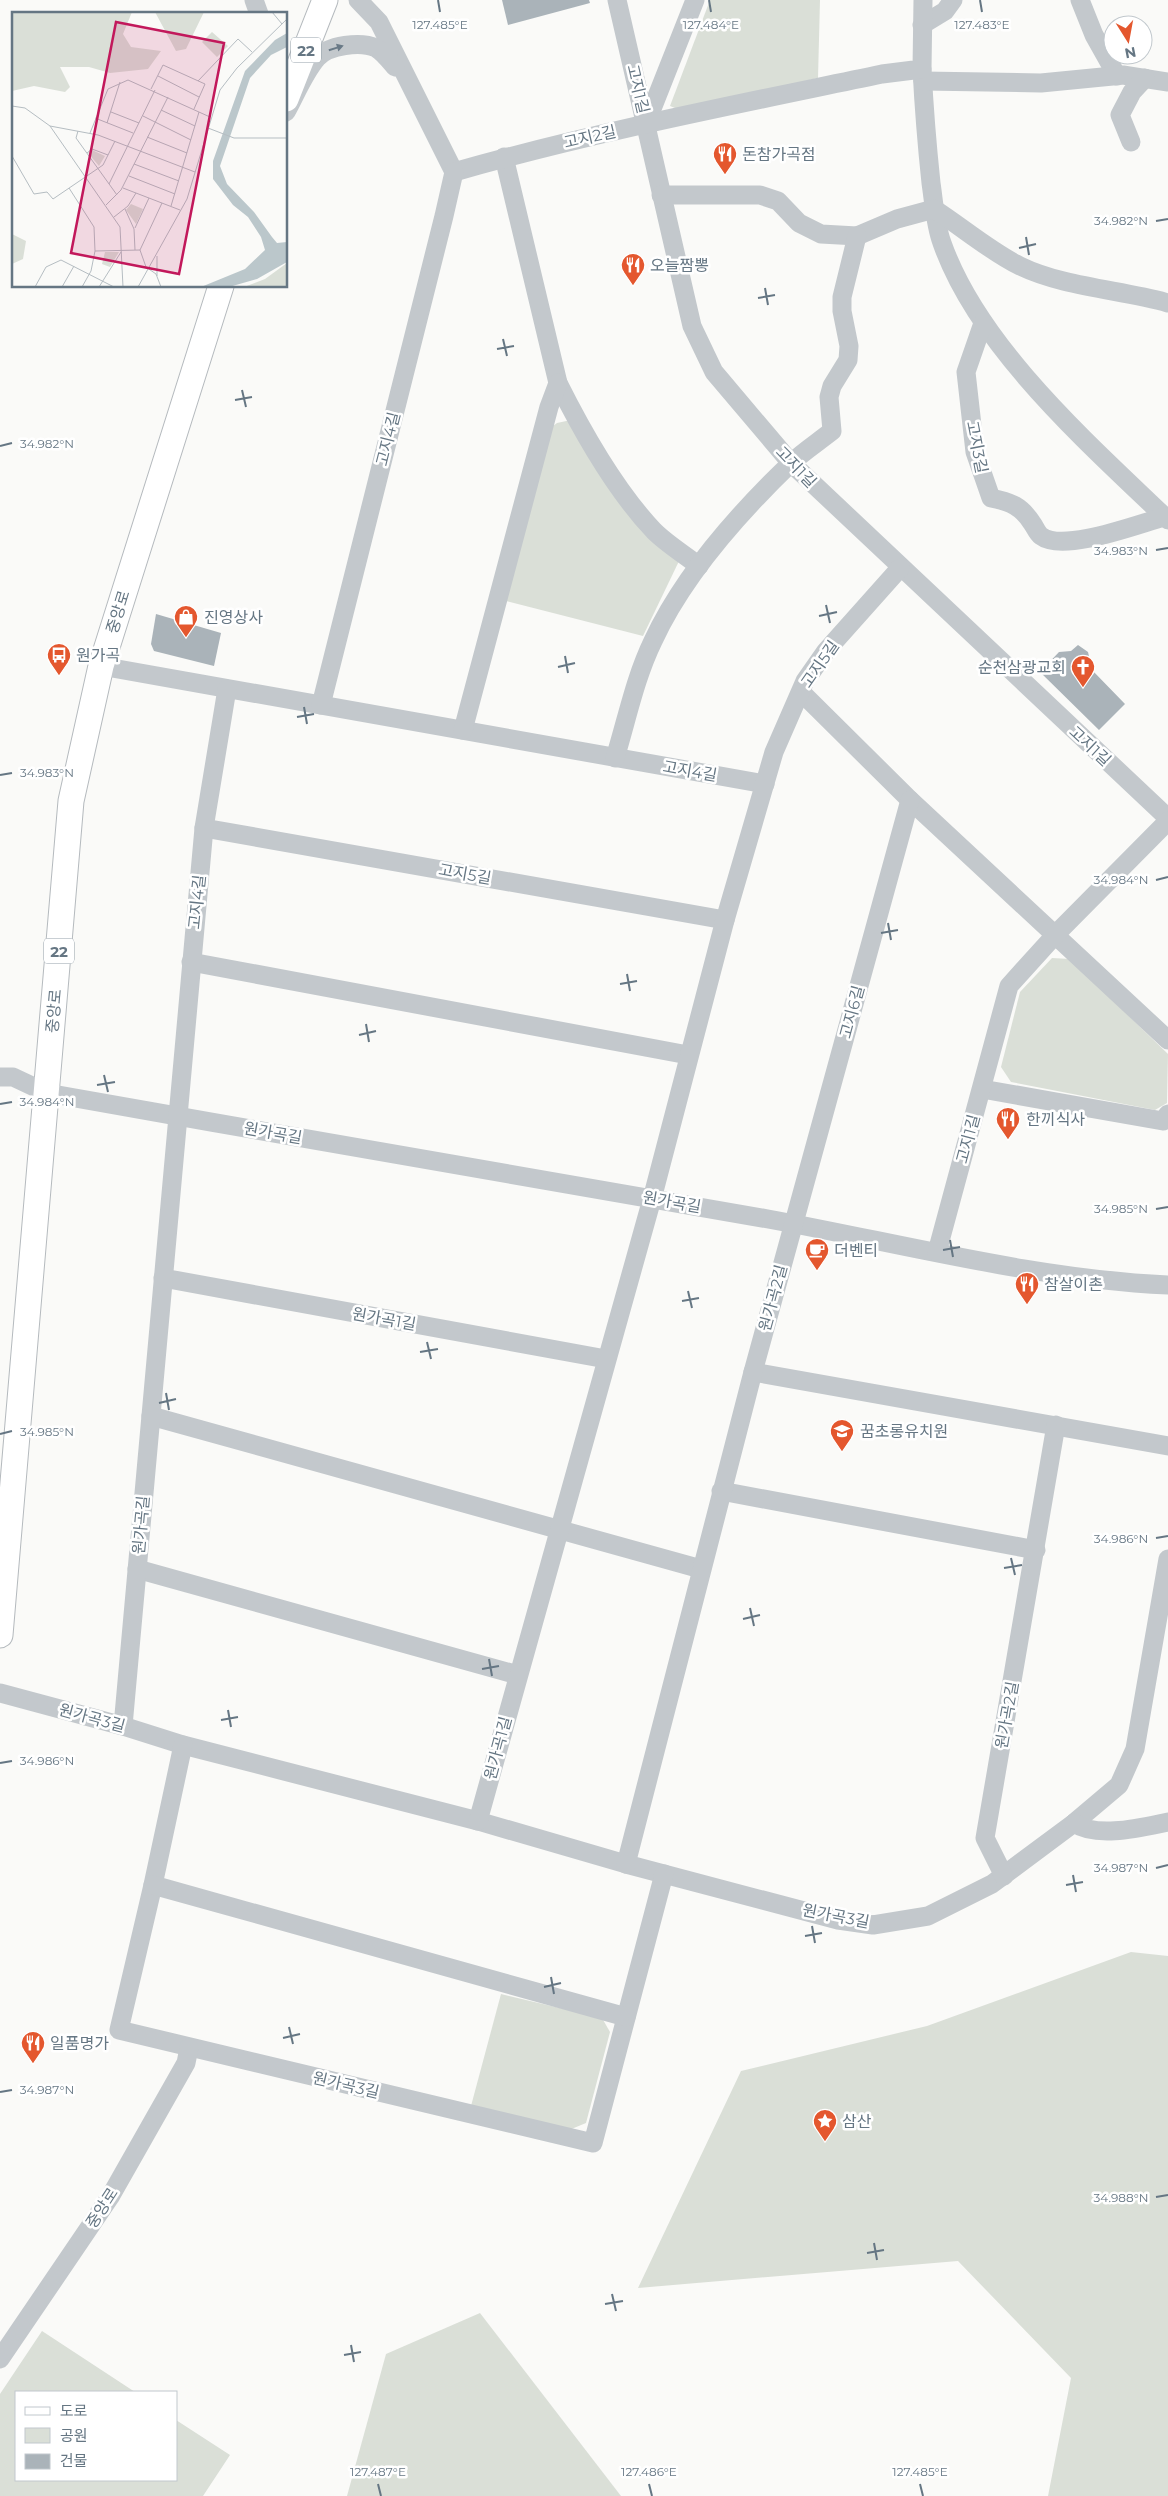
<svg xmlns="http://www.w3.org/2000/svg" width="1168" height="2496" font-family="Montserrat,'Noto Sans KR',sans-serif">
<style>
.green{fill:#dadfd7}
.building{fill:#aab3b9}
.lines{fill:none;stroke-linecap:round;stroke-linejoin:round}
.major-casing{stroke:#b5babe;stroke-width:27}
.minor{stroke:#c3c8cc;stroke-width:19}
.major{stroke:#fff;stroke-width:25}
.oneway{fill:#6a7a87}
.ticks{fill:none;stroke:#657683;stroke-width:2}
.labels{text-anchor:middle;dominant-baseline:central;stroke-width:5;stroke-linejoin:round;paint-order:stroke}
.shield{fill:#fff;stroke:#939fa8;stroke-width:1}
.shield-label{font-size:15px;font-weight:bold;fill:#657683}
.street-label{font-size:16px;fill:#657683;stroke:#fff}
.poi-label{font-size:16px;fill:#657683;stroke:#fff;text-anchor:start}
.inset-road{fill:none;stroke:#b5bdc2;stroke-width:1}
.view{fill:#c2185b;fill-opacity:0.15;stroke:#c2185b;stroke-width:2.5}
.inset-edge{fill:none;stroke:#657683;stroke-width:2.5}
.ticks-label{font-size:12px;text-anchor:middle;fill:#657683;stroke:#fff;stroke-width:5;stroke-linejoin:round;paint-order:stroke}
</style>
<rect width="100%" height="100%" fill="#fafaf8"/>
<!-- green -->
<g class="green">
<path d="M710,0H820L818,78L680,110L670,106Z"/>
<path d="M571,420L680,559L643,636L506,601L549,429L557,423Z"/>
<path d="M1052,958L1070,959L1168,1054L1167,1103L1155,1110L1011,1082L1001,1067L1020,992Z"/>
<path d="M1131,1952L1168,1956V2496H1048L1071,2378L958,2261L638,2288L741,2071L927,2026Z"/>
<path d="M501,1994L602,2018L610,2032L586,2123L569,2130L471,2106Z"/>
<path d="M480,2313L621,2496H347L386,2354Z"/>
<path d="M42,2331L135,2392H16V2480H176V2420L230,2455L203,2496H0V2394Z"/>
</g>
<!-- building -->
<g class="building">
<path d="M502,0H589L590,3L508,25Z"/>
<path d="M156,614L221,633L214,666L154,651L151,644Z"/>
<path d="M1078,645L1088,652L1092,670L1125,704L1099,730L1040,672L1059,652L1071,651Z"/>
</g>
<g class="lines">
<!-- major casing -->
<g class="major-casing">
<g id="major">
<path d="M286,99L325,0"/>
<path d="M0,1635L71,801L101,666L221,286"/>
</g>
</g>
<!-- minor -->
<g class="minor">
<path d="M254,0L259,14"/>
<path d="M358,0L379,22L454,172"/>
<path d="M617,0L692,326L714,372L791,463L1168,818"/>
<path d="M1080,0L1094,35L1117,76"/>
<path d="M922,25L945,11L953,0"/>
<path d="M922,69C924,108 927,145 931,183C934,203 935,224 942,243C979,348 1089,444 1168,520"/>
<path d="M923,81L1041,83L1123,75L1168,82"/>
<path d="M286,112C296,94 304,73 317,58C328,45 361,41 376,48C383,52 390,61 395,67"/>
<path d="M646,124L695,0"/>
<path d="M1131,142L1120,115L1132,92L1145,78"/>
<path d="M504,157L558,383C583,433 615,490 654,531C667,544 685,555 699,566"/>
<path d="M454,172C594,132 739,104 882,74L922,69L923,0"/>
<path d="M661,195H760L778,201L799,223L821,234L857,236L897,219L934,209C962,227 991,252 1020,266C1063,287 1122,290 1168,303"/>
<path d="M983,323L966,372L975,452L991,498C1011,502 1021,506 1032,523C1035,527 1037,533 1041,536C1063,553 1138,524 1164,517"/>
<path d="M101,666L765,784"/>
<path d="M801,692L910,800L1168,1040"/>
<path d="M321,705L444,216L454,172"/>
<path d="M463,730L549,407L558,383"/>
<path d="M615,758C627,719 635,678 653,641C683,576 738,514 790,464C803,452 818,442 832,431L829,397L832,386L848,360L849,346L842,311V297L857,236"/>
<path d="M204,828L725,920"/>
<path d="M191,962L688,1055"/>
<path d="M0,1077H13L47,1093C287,1136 527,1177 768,1219C899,1243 1035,1279 1168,1285"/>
<path d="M982,1089L1163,1121L1168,1114"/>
<path d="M937,1252L1009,986L1056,934L1168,821"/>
<path d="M163,1278L606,1359"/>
<path d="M753,1372L1168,1446"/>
<path d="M151,1416L701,1569"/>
<path d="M721,1491L1036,1550"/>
<path d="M137,1569L518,1675"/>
<path d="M0,1693L123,1726L183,1745L478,1821L626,1864L838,1920L873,1925L928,1916L992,1884L1074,1823L1119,1785L1135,1749L1168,1559"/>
<path d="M123,1726L204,828L227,689"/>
<path d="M183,1745L153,1885L119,2030L593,2143L664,1874"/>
<path d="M478,1821L652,1199L725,920L774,752L805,681L826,651L900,568"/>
<path d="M1074,1823C1097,1839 1143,1827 1168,1822"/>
<path d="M626,1864L753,1372L910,800"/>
<path d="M1004,1876L985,1838L1056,1425"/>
<path d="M153,1885L626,2017"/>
<path d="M0,2359L110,2197L186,2063L189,2048"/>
</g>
<!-- major -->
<use href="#major" class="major"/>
</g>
<!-- one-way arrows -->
<defs><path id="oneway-solid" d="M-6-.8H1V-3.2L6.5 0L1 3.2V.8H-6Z" transform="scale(1.25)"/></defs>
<use class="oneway" href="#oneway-solid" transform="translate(336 48) rotate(-17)"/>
<!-- ticks -->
<path class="ticks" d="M438,0L440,12M709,0L711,12M980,0L982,12M1156,221L1168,219M1026,237L1029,255M1019,248L1036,244M765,288L768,305M758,298L775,295M503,339L507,356M497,349L514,346M242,390L246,407M235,400L252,397M0,446L12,443M1156,550L1168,548M826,605L830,623M819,616L837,612M565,656L568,673M558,667L575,663M304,707L307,724M297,717L314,714M0,775L12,773M1156,880L1168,877M888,923L891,940M881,933L898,930M627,974L630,991M620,984L637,981M366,1024L369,1042M359,1035L376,1031M104,1075L108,1092M97,1085L115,1082M0,1104L12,1102M1156,1209L1168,1207M950,1240L953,1257M943,1250L960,1247M688,1291L692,1308M682,1301L699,1298M427,1342L431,1359M420,1352L438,1349M166,1393L169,1410M159,1403L176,1399M0,1434L12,1431M1156,1538L1168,1536M1011,1558L1015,1575M1004,1568L1022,1565M750,1608L754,1626M743,1619L760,1615M489,1659L492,1676M482,1669L499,1666M228,1710L231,1727M221,1720L238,1717M0,1763L12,1761M1156,1868L1168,1865M1073,1875L1076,1892M1066,1885L1083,1882M812,1926L815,1943M805,1936L822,1933M551,1977L554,1994M544,1987L561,1983M289,2027L293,2044M283,2038L300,2034M0,2092L12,2090M1156,2197L1168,2195M874,2243L877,2260M867,2253L884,2250M612,2294L616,2311M605,2304L623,2301M351,2345L354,2362M344,2355L361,2352M378,2484L381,2496M649,2484L652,2496M920,2484L923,2496"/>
<!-- icons -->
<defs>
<g id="restaurant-pin" transform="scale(1.25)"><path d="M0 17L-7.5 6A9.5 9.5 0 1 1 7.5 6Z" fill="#e4572e" stroke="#fff"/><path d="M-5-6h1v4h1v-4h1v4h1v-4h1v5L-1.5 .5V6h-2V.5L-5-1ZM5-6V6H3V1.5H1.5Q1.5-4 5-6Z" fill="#fff"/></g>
<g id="shop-pin" transform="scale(1.25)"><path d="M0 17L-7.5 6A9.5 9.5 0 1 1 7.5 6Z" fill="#e4572e" stroke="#fff"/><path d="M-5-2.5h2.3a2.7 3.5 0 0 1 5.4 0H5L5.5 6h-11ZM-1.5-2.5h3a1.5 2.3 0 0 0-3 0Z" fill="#fff"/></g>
<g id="bus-pin" transform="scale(1.25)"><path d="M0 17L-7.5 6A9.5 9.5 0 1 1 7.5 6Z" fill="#e4572e" stroke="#fff"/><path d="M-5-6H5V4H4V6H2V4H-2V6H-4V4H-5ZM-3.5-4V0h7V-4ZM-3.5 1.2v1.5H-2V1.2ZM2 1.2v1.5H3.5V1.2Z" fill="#fff"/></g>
<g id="church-pin" transform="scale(1.25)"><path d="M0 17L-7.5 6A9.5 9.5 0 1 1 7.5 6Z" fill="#e4572e" stroke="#fff"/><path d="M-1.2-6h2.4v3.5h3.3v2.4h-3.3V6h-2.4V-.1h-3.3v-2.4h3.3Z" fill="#fff"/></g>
<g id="cafe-pin" transform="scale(1.25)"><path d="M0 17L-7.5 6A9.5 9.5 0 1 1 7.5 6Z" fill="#e4572e" stroke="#fff"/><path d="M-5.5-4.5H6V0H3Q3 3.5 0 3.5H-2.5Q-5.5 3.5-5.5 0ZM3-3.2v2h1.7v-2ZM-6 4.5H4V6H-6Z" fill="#fff"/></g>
<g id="school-pin" transform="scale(1.25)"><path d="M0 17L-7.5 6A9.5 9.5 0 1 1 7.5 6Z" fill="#e4572e" stroke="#fff"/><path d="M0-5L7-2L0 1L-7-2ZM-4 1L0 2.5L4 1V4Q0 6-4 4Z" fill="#fff"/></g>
<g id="sight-pin" transform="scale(1.25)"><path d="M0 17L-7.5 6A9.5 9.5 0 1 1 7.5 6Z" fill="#e4572e" stroke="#fff"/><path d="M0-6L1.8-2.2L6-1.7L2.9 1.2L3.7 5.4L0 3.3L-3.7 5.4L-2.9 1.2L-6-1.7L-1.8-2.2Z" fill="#fff"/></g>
</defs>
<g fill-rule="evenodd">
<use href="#restaurant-pin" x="725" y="154"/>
<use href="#restaurant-pin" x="633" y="265"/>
<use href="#shop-pin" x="186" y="617"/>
<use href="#bus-pin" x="59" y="655"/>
<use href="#church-pin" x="1083" y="667"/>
<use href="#restaurant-pin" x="1008" y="1119"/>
<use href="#cafe-pin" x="817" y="1250"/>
<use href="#restaurant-pin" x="1027" y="1284"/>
<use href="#school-pin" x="842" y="1431"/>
<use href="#restaurant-pin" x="33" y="2043"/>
<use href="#sight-pin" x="825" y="2121"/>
</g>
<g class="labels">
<!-- shield labels -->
<g class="shield">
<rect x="291" y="37.5" width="30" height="25" rx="4"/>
<rect x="44" y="938.5" width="30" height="25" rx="4"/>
</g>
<g class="shield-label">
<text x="306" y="50">22</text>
<text x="59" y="951">22</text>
</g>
<!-- street labels -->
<g class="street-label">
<text transform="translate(638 89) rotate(77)">고지1길</text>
<text transform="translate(590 137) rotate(-13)">고지2길</text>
<text transform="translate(388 439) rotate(-76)">고지4길</text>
<text transform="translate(977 447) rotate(79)">고지3길</text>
<text transform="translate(796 467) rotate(46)">고지1길</text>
<text transform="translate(118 612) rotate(-73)">중앙로</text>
<text transform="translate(820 664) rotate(-55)">고지5길</text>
<text transform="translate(1090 746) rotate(43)">고지1길</text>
<text transform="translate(690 771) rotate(10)">고지4길</text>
<text transform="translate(465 874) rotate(10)">고지5길</text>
<text transform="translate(197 902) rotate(-84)">고지4길</text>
<text transform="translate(54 1011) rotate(-85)">중앙로</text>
<text transform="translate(852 1012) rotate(-75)">고지6길</text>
<text transform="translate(273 1133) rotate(10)">원가곡길</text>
<text transform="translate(968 1139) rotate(-75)">고지1길</text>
<text transform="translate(672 1202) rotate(10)">원가곡길</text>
<text transform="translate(773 1298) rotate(-75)">원가곡2길</text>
<text transform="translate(384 1319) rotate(10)">원가곡1길</text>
<text transform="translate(141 1525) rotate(-85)">원가곡길</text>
<text transform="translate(1007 1715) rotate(-80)">원가곡2길</text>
<text transform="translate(92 1718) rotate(15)">원가곡3길</text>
<text transform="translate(498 1748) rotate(-75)">원가곡1길</text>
<text transform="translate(836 1916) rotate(11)">원가곡3길</text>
<text transform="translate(346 2085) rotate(13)">원가곡3길</text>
<text transform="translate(102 2208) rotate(-57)">중앙로</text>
</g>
<!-- poi labels -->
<g class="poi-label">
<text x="742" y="154">돈참가곡점</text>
<text x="650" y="265">오늘짬뽕</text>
<text x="204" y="617">진영상사</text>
<text x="76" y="655">원가곡</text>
<text x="1066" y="667" text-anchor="end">순천삼광교회</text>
<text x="1026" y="1119">한끼식사</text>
<text x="834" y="1250">더벤티</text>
<text x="1044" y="1284">참살이촌</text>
<text x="860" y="1431">꿈초롱유치원</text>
<text x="50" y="2043">일품명가</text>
<text x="842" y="2121">삼산</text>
</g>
</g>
<!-- overview -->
<g transform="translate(12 12)">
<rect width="275" height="275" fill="#fafaf8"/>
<path d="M0,0H120L111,22L119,35L149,39L136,57L98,61L77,55H48L58,75L53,80L22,74L0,79ZM143,0H192L174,37L164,39ZM200,20L216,34L205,45L190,30ZM80,138L93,144L87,154L76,141ZM119,192L131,197L124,212L114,198ZM0,222L14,229L11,247L0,252ZM93,240H107L98,255L90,252ZM275,251V275H232L253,267Z" fill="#dadfd7"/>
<path d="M275,21V35L259,43L238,66L208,154L215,172L242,200L260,225L265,231L275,230V250L245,267L217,275H189L233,257L253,238L249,225L236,205L221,193L201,167V149L233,59L263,28Z" fill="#bbc7cb"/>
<path class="inset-road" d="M260,0L270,12M146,64L187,85M186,69L226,27L240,40M139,77L151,53L193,72L182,97M0,94L13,96L38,114L86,123L183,160M149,98L183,114M99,100L127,111M131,104L179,128M83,106L121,121M95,111L108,70M38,114L108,215L111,275M196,116L222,126H275M66,119L64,126L105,183M78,121L96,77L116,68L198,105M135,125L175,141M75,141L80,137L96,143M0,144L22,182L35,180L41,187L91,153L103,129M122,152L167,169M117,164L163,182M97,172L143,78M57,176L82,215L83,239M111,176L168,198M94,193L109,178L156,85M159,194L187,100M113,197L122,217L123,238M102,205L116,194L124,181M123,216L137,186M128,238L150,191M128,238L134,255L144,262L149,275M145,244V264M23,275L34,255L49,248L102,275M50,275L62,254M70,275L79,259L83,239L128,238M87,275L109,240M126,275L175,187L208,78L225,56L275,7"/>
<path class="view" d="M104,10L212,31L167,262L59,241Z"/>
<rect width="275" height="275" class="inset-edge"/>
</g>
<g class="ticks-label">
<text x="440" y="29">127.485°E</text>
<text x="711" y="29">127.484°E</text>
<text x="982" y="29">127.483°E</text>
<text x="1121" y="225">34.982°N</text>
<text x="47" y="448">34.982°N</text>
<text x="1121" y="555">34.983°N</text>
<text x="47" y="777">34.983°N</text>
<text x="1121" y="884">34.984°N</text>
<text x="47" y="1106">34.984°N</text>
<text x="1121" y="1213">34.985°N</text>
<text x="47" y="1436">34.985°N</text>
<text x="1121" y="1543">34.986°N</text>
<text x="47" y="1765">34.986°N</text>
<text x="1121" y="1872">34.987°N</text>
<text x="47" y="2094">34.987°N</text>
<text x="1121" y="2202">34.988°N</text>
<text x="378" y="2476">127.487°E</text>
<text x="649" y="2476">127.486°E</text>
<text x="920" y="2476">127.485°E</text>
</g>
<!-- legend -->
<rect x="15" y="2391" width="162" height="90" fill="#ffffff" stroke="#c1c8cd"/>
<rect x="25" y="2407" width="25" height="8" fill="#ffffff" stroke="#c1c8cd"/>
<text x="60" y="2416" font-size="15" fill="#657683">도로</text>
<rect x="25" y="2428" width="25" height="15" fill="#dadfd7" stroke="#c1c8cd"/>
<text x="60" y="2441" font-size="15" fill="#657683">공원</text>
<rect x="25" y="2454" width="25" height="15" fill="#aab3b9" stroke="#c1c8cd"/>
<text x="60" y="2466" font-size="15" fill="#657683">건물</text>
<!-- north arrow -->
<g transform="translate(1128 40) rotate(169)"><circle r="24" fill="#ffffff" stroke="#c1c8cd"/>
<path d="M0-4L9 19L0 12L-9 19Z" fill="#e4572e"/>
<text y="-8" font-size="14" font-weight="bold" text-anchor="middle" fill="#657683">N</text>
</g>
</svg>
